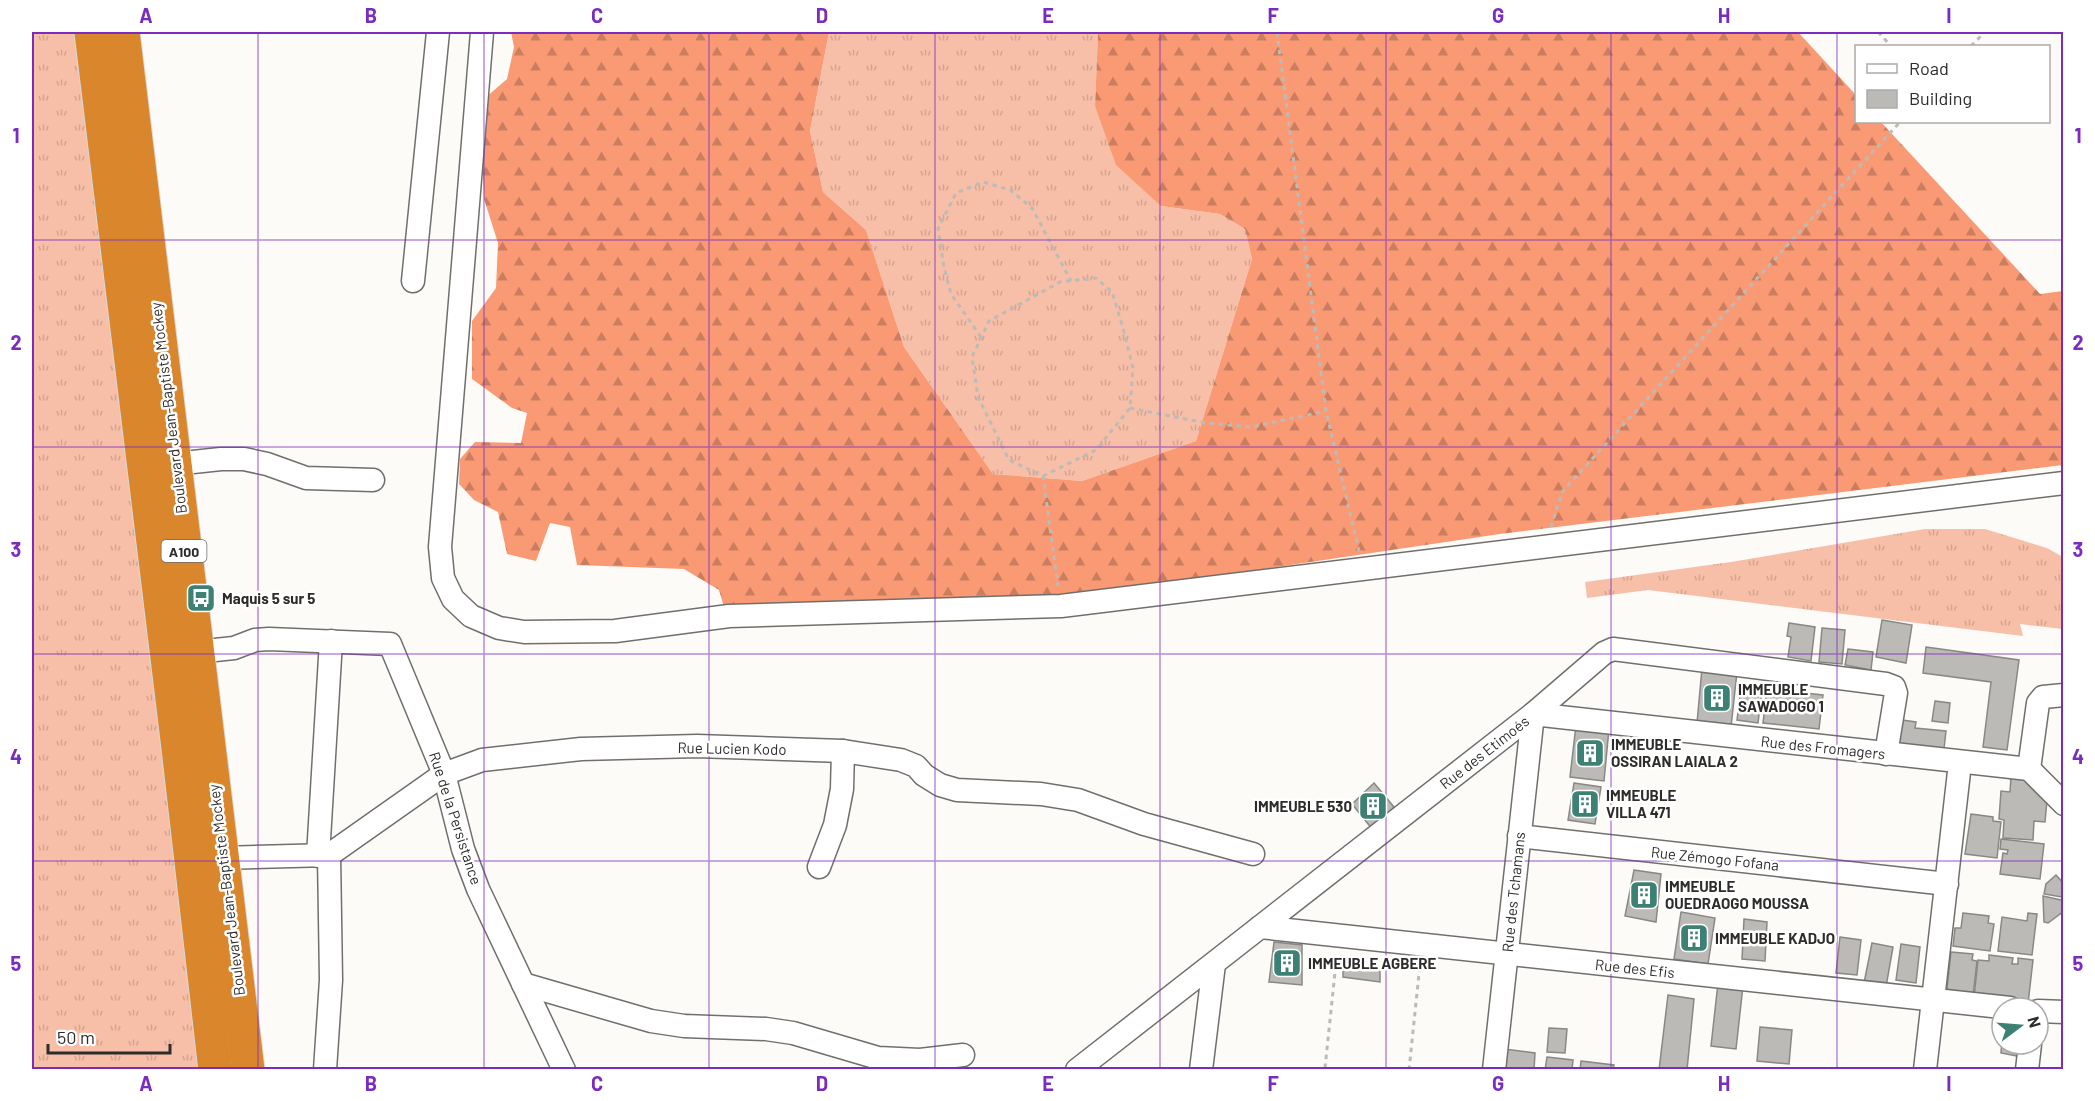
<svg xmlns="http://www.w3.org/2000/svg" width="2095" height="1101" font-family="Barlow,sans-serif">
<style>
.grass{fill:url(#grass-tufts)}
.forest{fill:url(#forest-firs)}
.building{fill:#bbbab6;stroke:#888884;stroke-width:1.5}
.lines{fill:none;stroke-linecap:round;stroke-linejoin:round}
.minor-casing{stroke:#716f6c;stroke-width:25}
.highway-casing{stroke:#d9d9d9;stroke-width:35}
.path{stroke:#bdbbb8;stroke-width:3;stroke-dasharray:4.5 4.5;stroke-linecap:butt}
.minor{stroke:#fff;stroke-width:22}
.highway{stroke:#da862c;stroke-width:33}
.grid{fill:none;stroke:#7b2cbf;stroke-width:1.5;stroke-opacity:0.55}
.labels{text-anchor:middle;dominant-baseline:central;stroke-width:5;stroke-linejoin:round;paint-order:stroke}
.shield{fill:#fff;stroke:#6c6b6b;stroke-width:1.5}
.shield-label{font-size:14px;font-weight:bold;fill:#2d2c2b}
.street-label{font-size:15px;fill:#2d2c2b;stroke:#fff}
.poi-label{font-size:15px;font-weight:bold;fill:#2d2c2b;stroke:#fff;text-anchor:start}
.neatline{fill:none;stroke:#7b2cbf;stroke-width:2}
.grid-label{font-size:20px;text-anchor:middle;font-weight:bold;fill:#7b2cbf}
</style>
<defs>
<pattern id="grass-tufts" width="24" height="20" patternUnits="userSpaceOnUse" patternTransform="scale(1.5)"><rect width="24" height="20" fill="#f7bfa8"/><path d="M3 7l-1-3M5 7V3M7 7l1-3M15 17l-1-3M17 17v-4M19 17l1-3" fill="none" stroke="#d4a491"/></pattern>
<pattern id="forest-firs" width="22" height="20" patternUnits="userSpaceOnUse" patternTransform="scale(1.5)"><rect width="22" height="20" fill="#f99a74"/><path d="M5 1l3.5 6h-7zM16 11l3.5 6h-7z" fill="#ca7e5f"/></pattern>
</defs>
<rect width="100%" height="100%" fill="#fdfbf7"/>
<!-- grass -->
<g class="grass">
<path d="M32,32H74L200,1069H32Z"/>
<path d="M829,32H1098L1095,106L1161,206L1220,214L1245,229L1252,259L1196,441L1082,481L993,474L904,347L866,230L823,192L810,131Z"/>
<path d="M1925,529H1985L2047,548L2063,557V629L2020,624L2023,636L1648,590L1587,598L1585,582L1731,562Z"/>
</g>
<!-- forest -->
<path class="forest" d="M511,32H829L810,131L823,192L866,230L904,347L993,474L1082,481L1196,441L1252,259L1245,229L1220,214L1161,206L1116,165L1095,106L1098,32H1798L1856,95V122H1881L2040,294L2063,291V465L1500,534L1122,590L999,598L724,607L719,590L684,569L577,565L570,527L550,523L536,561L507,554L498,512L474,500L459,484L460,459L475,442L521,443L527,413L512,408L472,379V321L496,288L498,243L484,199L482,157L484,99L507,79L514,47Z"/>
<!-- building -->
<g class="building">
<path d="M1882,620L1912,625L1906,663L1876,657Z"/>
<path d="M1789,623L1815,627L1811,661L1788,657L1791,637L1787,636Z"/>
<path d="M1822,628L1845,630L1842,664L1819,662Z"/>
<path d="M1926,647L2019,660L2007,750L1983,747L1991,682L1923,673Z"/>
<path d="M1848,649L1873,652L1871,670L1845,665Z"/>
<path d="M1702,668L1737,672L1731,727L1697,723Z"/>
<path d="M1741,688L1762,691L1758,723L1737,720Z"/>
<path d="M1767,689L1823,695L1819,729L1763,723Z"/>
<path d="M1935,701L1950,703L1948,723L1932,721Z"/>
<path d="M1902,720L1916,722L1915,728L1946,731L1944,749L1899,744Z"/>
<path d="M1576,725L1609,729L1604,781L1570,777Z"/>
<path d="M2011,777L2024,778L2047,800L2045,822L2034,821L2033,840L2003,838L2004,820L1999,819L2001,791L2010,792Z"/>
<path d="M1374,783L1394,807L1373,830L1352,804Z"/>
<path d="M1574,783L1601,787L1595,824L1568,820Z"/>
<path d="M1971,814L1993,817V821L2001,822L1997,858L1965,854Z"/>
<path d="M2001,839L2044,844L2040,879L2000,874L2003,853L2007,854L2008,850L2000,849Z"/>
<path d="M1634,870L1661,874L1656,922L1625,916Z"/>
<path d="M2056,875L2064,884V899L2062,897L2044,894L2046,884Z"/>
<path d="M2043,896L2061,900L2064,903V911L2048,923L2044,922Z"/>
<path d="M1681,912L1715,918L1708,964L1674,959Z"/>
<path d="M1963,913L1989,916L1988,923L1994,924L1990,951L1953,946L1955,928H1961Z"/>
<path d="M2028,913L2037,914L2032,955L1998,951L2002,917L2027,921Z"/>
<path d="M1744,919L1767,922L1765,961L1742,959Z"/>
<path d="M1840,937L1861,940L1857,975L1836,973Z"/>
<path d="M1274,942L1302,945V985L1269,982Z"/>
<path d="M1872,943L1893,947L1886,987L1864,983Z"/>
<path d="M1901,944L1920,947L1916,983L1896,980Z"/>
<path d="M1951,952L1973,954L1972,960L1977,961L1973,996L1951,994L1947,988Z"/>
<path d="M1989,955L2013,958L2012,964H2018V958L2033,960L2028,1004L1974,997L1978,960L1989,961Z"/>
<path d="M1343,963L1380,969V982L1343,977Z"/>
<path d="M1718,983L1743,986L1736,1049L1711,1046Z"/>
<path d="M1668,995L1694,999L1687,1070H1659Z"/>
<path d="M1760,1027L1792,1030L1789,1064L1757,1061Z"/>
<path d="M1549,1028L1567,1029L1565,1053L1547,1052Z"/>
<path d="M2002,1038V1044H2022V1057L2001,1053Z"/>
<path d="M1504,1049L1535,1053L1534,1070H1502Z"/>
<path d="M1547,1057L1573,1060L1572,1070H1545Z"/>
<path d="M1581,1061L1614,1065L1613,1070H1580Z"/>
</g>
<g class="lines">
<!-- minor casing -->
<g class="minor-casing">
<g id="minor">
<path d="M482,32L440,547L443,578L453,599L471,616L499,628L524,632L615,631L729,616L1061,606L2064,483"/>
<path d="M413,281L438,32"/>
<path d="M174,464L221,459H244L267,464L306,478L373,480"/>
<path d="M196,652L234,648L255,640L269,639L390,644L444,774L463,849L478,889L564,1070"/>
<path d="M2029,769L2038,703L2043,697L2064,695"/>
<path d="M1519,836L1947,884"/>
<path d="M318,856L331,641"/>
<path d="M222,858L329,855L444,774L482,760L581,749L697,746L843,751L901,760L916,766L924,775L940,785L957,790L1041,794L1078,800L1144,824L1253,854"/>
<path d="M819,867L835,825L842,789L843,751"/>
<path d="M1260,927L2010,1008"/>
<path d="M523,984L651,1021L684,1026L766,1029L793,1033L878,1058L920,1060L963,1055"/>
<path d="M2038,1011L2064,1012"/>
<path d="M325,1070L331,980L329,855"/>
<path d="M1077,1070L1533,714L1604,653L1613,649L1886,684L1894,687L1896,693L1886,754"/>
<path d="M1201,1070L1214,964"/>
<path d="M1494,1070L1533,714L2029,769L2064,804"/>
<path d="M1925,1070L1960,763"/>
<path d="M2027,1070L2030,1044"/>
</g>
</g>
<!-- highway casing -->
<g class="highway-casing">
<g id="highway">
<path d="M91,32L178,748L215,1070"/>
<path d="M123,32L248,1070"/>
</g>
</g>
<!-- path -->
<g class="path">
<path d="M1277,32L1326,411L1359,551"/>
<path d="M1878,32L1891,46"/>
<path d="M1971,46L1985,32"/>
<path d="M981,337L951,294L944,267L938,229L956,193L983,182L1010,190L1032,208L1071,281"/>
<path d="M1130,408L1206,423L1251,427L1326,411"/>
<path d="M1043,476L1096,450L1130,408L1133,368L1123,328L1112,292L1096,278L1060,282L989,321L972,357L978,397L1009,460L1043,476L1058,586"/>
<path d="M1551,527L1562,492L1900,122"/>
<path d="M1325,1068L1337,953"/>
<path d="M1409,1070L1420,964"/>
</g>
<!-- minor -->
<use href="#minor" class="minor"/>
<!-- highway -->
<use href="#highway" class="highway"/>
</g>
<!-- grid -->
<path class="grid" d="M258,32V1070M484,32V1070M709,32V1070M935,32V1070M1160,32V1070M1386,32V1070M1611,32V1070M1837,32V1070M32,240H2064M32,447H2064M32,654H2064M32,861H2064"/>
<!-- icons -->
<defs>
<g id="bus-square" transform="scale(1.5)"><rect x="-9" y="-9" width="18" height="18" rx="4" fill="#3d8174" stroke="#fff"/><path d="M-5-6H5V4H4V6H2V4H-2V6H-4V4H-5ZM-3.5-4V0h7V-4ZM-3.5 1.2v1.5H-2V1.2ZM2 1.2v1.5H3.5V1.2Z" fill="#fff"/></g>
<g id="building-square" transform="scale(1.5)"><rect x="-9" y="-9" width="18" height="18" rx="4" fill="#3d8174" stroke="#fff"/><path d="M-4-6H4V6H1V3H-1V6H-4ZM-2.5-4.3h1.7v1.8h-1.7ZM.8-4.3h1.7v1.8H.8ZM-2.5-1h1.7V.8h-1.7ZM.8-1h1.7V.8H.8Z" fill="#fff"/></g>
</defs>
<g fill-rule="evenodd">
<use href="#bus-square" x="201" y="598"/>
<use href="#building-square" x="1717" y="698"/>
<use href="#building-square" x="1590" y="753"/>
<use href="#building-square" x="1585" y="804"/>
<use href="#building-square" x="1373" y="806"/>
<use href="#building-square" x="1644" y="895"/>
<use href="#building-square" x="1694" y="938"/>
<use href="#building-square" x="1287" y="963"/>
</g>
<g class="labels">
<!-- shield labels -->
<rect class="shield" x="161.5" y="540" width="45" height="22" rx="4.5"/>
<g class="shield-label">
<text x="184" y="551">A100</text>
</g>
<!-- street labels -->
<g class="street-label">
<text transform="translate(168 408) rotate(-97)">Boulevard Jean-Baptiste Mockey</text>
<text transform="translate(1823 747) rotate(6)">Rue des Fromagers</text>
<text transform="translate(732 748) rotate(1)">Rue Lucien Kodo</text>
<text transform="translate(1484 752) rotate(-38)">Rue des Etimoés</text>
<text transform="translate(456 818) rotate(72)">Rue de la Persistance</text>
<text transform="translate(1715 858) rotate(6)">Rue Zémogo Fofana</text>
<text transform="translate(226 890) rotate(-97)">Boulevard Jean-Baptiste Mockey</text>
<text transform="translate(1513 892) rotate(-84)">Rue des Tchamans</text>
<text transform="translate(1635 968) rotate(6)">Rue des Efis</text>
</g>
<!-- poi labels -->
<g class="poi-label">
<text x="222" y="598">Maquis 5 sur 5</text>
<text x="1738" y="689">IMMEUBLE<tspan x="1738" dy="17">SAWADOGO 1</tspan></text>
<text x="1611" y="744">IMMEUBLE<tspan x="1611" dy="17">OSSIRAN LAIALA 2</tspan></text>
<text x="1606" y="795">IMMEUBLE<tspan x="1606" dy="17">VILLA 471</tspan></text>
<text x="1352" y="806" text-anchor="end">IMMEUBLE 530</text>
<text x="1665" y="886">IMMEUBLE<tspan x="1665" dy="17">OUEDRAOGO MOUSSA</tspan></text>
<text x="1715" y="938">IMMEUBLE KADJO</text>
<text x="1308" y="963">IMMEUBLE AGBERE</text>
</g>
</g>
<!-- border -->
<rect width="2095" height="1101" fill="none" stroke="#ffffff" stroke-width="66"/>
<!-- legend -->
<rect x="1855" y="45" width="195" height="78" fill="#ffffff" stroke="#ababaa" stroke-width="1.5"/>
<rect x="1867" y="64" width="30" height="9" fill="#ffffff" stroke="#ababaa" stroke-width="1.5"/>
<text x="1909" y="75" font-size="18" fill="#2d2c2b">Road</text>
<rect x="1867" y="90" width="30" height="18" fill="#bbbab6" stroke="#ababaa" stroke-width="1.5"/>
<text x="1909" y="105" font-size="18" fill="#2d2c2b">Building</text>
<!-- north arrow -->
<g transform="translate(2020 1026) rotate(74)"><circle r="28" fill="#ffffff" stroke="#ababaa" stroke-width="1.5"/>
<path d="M0-4.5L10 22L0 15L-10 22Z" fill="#3d8174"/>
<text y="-9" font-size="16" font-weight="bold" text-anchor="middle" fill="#2d2c2b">N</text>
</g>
<!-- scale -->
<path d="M48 1044v9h122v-9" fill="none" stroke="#2d2c2b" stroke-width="3"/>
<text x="57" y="1044" font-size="18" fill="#2d2c2b" stroke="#ffffff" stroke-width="4.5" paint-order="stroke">50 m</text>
<rect x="33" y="33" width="2029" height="1035" class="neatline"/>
<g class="grid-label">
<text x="146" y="23">A</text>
<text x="371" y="23">B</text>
<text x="597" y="23">C</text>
<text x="822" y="23">D</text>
<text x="1048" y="23">E</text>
<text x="1273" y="23">F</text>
<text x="1498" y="23">G</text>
<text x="1724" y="23">H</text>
<text x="1949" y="23">I</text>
<text x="16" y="143">1</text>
<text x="2078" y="143">1</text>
<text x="16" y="350">2</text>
<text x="2078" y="350">2</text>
<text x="16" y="557">3</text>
<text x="2078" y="557">3</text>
<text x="16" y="764">4</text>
<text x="2078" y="764">4</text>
<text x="16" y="971">5</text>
<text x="2078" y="971">5</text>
<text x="146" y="1091">A</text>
<text x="371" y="1091">B</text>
<text x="597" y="1091">C</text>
<text x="822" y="1091">D</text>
<text x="1048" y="1091">E</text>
<text x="1273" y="1091">F</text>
<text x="1498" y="1091">G</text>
<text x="1724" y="1091">H</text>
<text x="1949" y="1091">I</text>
</g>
</svg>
